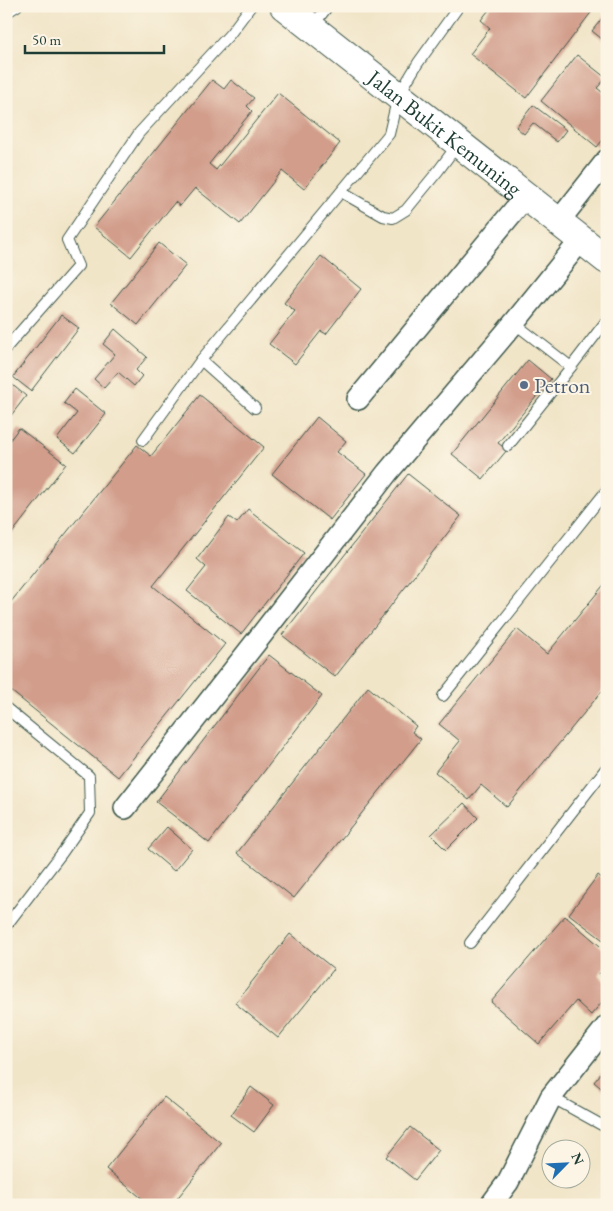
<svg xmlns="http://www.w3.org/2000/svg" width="613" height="1211" font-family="'EB Garamond',serif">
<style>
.building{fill:#d29d8b}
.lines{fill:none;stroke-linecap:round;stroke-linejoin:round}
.lane-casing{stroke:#3e564a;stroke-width:12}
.street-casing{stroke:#3e564a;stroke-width:24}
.secondary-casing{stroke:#3e564a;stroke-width:30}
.lane{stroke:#fff;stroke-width:10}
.street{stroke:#fff;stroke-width:21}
.secondary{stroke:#fff;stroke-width:28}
.service-dot{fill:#5c6f8a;stroke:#fcf5e5;stroke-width:2}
.labels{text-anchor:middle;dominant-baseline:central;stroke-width:4;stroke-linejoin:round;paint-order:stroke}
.street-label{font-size:22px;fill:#1f3d34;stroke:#fcf5e5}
.service-label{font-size:22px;fill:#4e5e75;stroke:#fcf5e5;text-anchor:start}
</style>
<rect width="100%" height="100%" fill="#fcf5e5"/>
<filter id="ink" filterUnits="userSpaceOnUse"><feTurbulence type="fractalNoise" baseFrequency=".02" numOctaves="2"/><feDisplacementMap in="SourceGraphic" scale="10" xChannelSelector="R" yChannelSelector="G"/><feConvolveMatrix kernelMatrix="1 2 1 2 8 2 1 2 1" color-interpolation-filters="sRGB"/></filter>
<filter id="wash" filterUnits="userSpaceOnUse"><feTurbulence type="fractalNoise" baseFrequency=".0096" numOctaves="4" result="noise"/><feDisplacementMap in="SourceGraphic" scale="20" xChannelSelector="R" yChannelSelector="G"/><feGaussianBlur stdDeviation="1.12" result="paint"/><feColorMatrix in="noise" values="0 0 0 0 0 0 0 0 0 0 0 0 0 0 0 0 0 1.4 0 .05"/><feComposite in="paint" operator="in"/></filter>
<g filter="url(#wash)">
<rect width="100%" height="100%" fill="#f1e5c8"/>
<g id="blocks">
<!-- building -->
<g class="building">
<path d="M492,6H596L526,98L470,54L490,28L481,20Z"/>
<path d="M607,12V43L592,31Z"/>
<path d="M577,55L606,78L597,88L607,96V101L601,108L607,113V135L597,147L541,101Z"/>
<path d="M212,80L224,89L231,80L254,98L247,106L252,111L209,164L216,170L278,93L340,143L304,189L282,171L240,224L195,188L180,206L175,202L131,257L94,227Z"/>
<path d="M533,105L566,130L557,142L533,123L524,134L516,127Z"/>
<path d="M159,243L186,265L138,325L111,303Z"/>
<path d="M321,256L361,289L326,334L321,331L295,364L269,344L295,311L284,303Z"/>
<path d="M61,315L79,328L31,391L13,377Z"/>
<path d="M115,329L147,357L136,370L142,376L134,386L118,372L104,388L94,379L115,354L103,344Z"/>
<path d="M528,360L551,379L498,443L507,450L483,479L452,454Z"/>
<path d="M10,383L26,396L6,422V387Z"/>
<path d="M75,389L106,414L75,453L57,439L77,413L64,403Z"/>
<path d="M200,395L264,447L153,586L225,644L118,777L6,687V608L137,445L151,456Z"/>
<path d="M317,417L346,441L337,452L366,474L330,520L272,474Z"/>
<path d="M19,428L66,464L6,541V445Z"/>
<path d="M408,474L461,516L335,677L282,635Z"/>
<path d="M248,509L304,553L241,634L187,591L206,567L197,559L229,517L237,523Z"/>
<path d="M607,581V685L507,807L481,785L469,800L435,772L460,741L439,724L517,629L547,654Z"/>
<path d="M269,655L322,696L209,843L156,802Z"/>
<path d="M368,687L416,726L412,732L421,739L294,898L237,853Z"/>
<path d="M464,803L478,818L446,850L431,835Z"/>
<path d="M167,827L192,849L174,871L148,849Z"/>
<path d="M598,875L607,882V943L569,914Z"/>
<path d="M565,916L607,952V965L598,975L607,983V996L591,1015L576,1001L539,1044L491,1002Z"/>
<path d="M290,934L334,969L278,1038L235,1003Z"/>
<path d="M607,1066V1093L594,1082Z"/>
<path d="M251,1087L274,1105L254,1132L231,1115Z"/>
<path d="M164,1097L221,1143L172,1205H150L106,1169Z"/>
<path d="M410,1127L439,1150L415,1180L386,1157Z"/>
</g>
</g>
</g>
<g filter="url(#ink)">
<use href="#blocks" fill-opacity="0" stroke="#3e564a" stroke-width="1"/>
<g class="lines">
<!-- lane casing -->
<g class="lane-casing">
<g id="lane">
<path d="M6,13L17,6"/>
<path d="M312,27L328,6"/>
<path d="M341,192L383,216L393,218L406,210L438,171L458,144"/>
<path d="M514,323L571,367"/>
<path d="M6,348L78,266L67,240L139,133L230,34L251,6"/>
<path d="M255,408L201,360L389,134L398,96L418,63L459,6"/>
<path d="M143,440L201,360"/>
<path d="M508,446L571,367L607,320"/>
<path d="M443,696L607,490"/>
<path d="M6,708L89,776L90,813L62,853L6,926"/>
<path d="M470,943L607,767"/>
<path d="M551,1097L607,1128"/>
</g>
</g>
<!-- street casing -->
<g class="street-casing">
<g id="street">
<path d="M558,222L607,160"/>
<path d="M358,399L526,196"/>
<path d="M125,808L263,633L387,473L514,323L581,240"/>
<path d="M491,1205L508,1182L551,1097L607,1026"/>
</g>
</g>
<!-- secondary casing -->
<g class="secondary-casing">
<g id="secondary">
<path id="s1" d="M284,6L607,260"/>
</g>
</g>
<!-- lane -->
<use href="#lane" class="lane"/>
<!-- street -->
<use href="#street" class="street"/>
<!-- secondary -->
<use href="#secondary" class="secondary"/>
</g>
</g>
<!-- markers -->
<circle class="service-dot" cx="524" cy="385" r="5"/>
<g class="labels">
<!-- street labels -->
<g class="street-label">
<text stroke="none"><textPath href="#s1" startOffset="205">Jalan Bukit Kemuning</textPath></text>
</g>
<!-- service labels -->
<g class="service-label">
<text x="534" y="385">Petron</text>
</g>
</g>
<!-- margin -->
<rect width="613" height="1211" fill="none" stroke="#fcf5e5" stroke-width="25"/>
<!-- north arrow -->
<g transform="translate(566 1164) rotate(66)"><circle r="24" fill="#fcf5e5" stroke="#a4ab9e"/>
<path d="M0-4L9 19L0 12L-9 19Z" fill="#1f6fb2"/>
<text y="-8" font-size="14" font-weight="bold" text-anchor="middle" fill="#1f3d34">N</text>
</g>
<!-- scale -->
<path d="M25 45v8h139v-8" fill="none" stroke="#1f3d34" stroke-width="2.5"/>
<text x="32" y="45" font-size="15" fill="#1f3d34" stroke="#fcf5e5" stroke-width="4" paint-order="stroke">50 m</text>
</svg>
